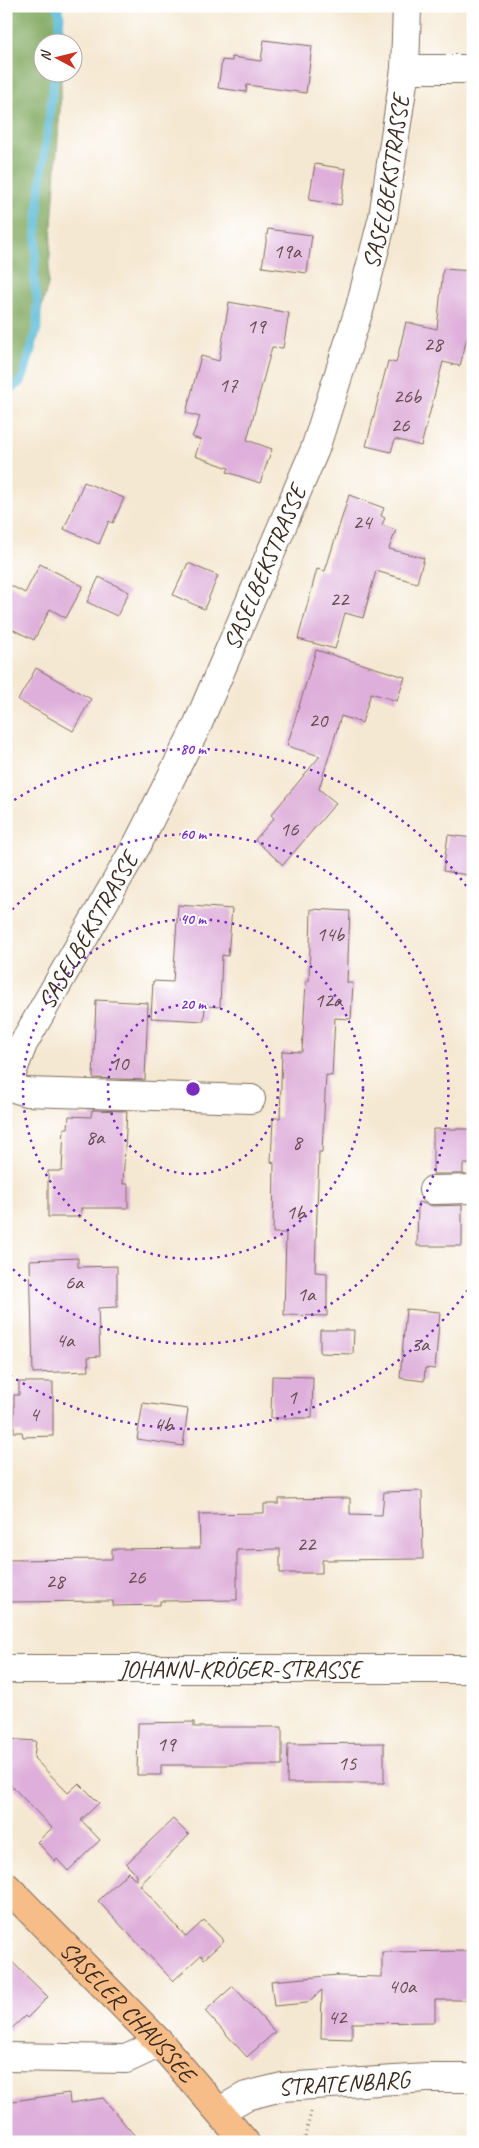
<svg xmlns="http://www.w3.org/2000/svg" width="479" height="2148" font-family="Caveat,sans-serif">
<style>
.forest{fill:#80a85f;stroke:#5e693e}
.lines{fill:none;stroke-linecap:round;stroke-linejoin:round}
.stream{stroke:#56b8d4;stroke-width:9}
.building{fill:#deafda}
.minor-casing{stroke:#7c6c5d;stroke-width:30}
.major-casing{stroke:#7c6c5d;stroke-width:30}
.path{stroke:#7c6c5d;stroke-width:3;stroke-dasharray:1 4;stroke-linecap:butt}
.minor{stroke:#fff;stroke-width:28}
.major{stroke:#f7bd88;stroke-width:28}
.ring{fill:none;stroke:#7b2cbf;stroke-width:2.5;stroke-dasharray:2.5 5}
.labels{text-anchor:middle;dominant-baseline:central;stroke-width:4;stroke-linejoin:round;paint-order:stroke}
.number-label{font-size:21px;fill:#644b4d}
.street-label{font-size:24px;fill:#3b2a1e;stroke:#fff}
.centre{fill:#7b2cbf;stroke:#fff;stroke-width:2.5}
.ring-label{font-size:15px;text-anchor:middle;font-weight:bold;fill:#7b2cbf;stroke:#fff;stroke-width:4;stroke-linejoin:round;paint-order:stroke}
</style>
<rect width="100%" height="100%" fill="#fff"/>
<filter id="ink" filterUnits="userSpaceOnUse"><feTurbulence type="fractalNoise" baseFrequency=".02" numOctaves="2"/><feDisplacementMap in="SourceGraphic" scale="10" xChannelSelector="R" yChannelSelector="G"/><feConvolveMatrix kernelMatrix="1 2 1 2 8 2 1 2 1" color-interpolation-filters="sRGB"/></filter>
<filter id="wash" filterUnits="userSpaceOnUse"><feTurbulence type="fractalNoise" baseFrequency=".0096" numOctaves="4" result="noise"/><feDisplacementMap in="SourceGraphic" scale="20" xChannelSelector="R" yChannelSelector="G"/><feGaussianBlur stdDeviation="1.12" result="paint"/><feColorMatrix in="noise" values="0 0 0 0 0 0 0 0 0 0 0 0 0 0 0 0 0 1.4 0 .05"/><feComposite in="paint" operator="in"/></filter>
<g filter="url(#wash)">
<rect width="100%" height="100%" fill="#f5e8d2"/>
<!-- forest -->
<path class="forest" d="M6,6H57L60,16V42H42V72L61,73V95L48,284L24,374L20,382L6,393Z"/>
<g class="lines">
<!-- stream -->
<g class="stream">
<path d="M57,6L60,16L58,42"/>
<path d="M6,393L20,382L24,374L37,328V299L34,281L39,198L55,72"/>
</g>
</g>
<g id="blocks">
<!-- building -->
<g class="building">
<path d="M264,40L312,46L306,93L247,85L246,92L218,88L222,60L232,61V57L261,61Z"/>
<path d="M315,164L346,169L341,205L309,200Z"/>
<path d="M268,229L312,235L307,273L262,267Z"/>
<path d="M443,269L473,271V314L460,366L443,362L421,446L395,439L391,452L366,446L388,361L396,363L406,322L437,329Z"/>
<path d="M229,302L289,313L283,348L272,347L247,440L272,449L260,483L227,472L229,468L195,456L201,440L192,437L200,417L186,413L201,356L219,361Z"/>
<path d="M84,482L124,498L113,523L109,521L99,544L64,529Z"/>
<path d="M349,495L384,508L381,516L385,518L382,525L396,530L389,549L424,558L417,583L376,571L363,618L345,613L335,649L298,639L317,569L325,571Z"/>
<path d="M188,563L218,576L204,609L173,595Z"/>
<path d="M40,564L83,586L66,618L50,609L34,640L6,626V583L25,593Z"/>
<path d="M99,577L129,592L117,616L87,602Z"/>
<path d="M316,650L405,677L397,701L371,693L362,723L341,716L319,789L336,803L283,865L255,840L274,818L271,815L320,756L287,746Z"/>
<path d="M36,668L91,699L73,731L18,700Z"/>
<path d="M448,835L473,838V876L443,871Z"/>
<path d="M178,905L232,909L228,956L222,955L220,1007L205,1006L204,1021L151,1018L153,981L173,982Z"/>
<path d="M311,909L350,911L347,983H353L351,1019L335,1018L332,1076L326,1075L322,1152H319L315,1272L327,1273V1316L284,1315L286,1233H273L274,1163L271,1162L273,1118H280L282,1051L302,1052L306,981H309Z"/>
<path d="M96,1000L148,1003L145,1080L93,1078Z"/>
<path d="M92,1110L127,1111L123,1184H128V1208H81V1217H48V1171H62L64,1128H68L69,1116L91,1117Z"/>
<path d="M433,1129H473V1164H463V1174H433Z"/>
<path d="M418,1202L433,1206L462,1205V1246H417Z"/>
<path d="M78,1258V1267L117,1266V1307L98,1308L100,1356L88,1357L89,1371L33,1373L30,1260Z"/>
<path d="M406,1309L440,1312L435,1369L425,1368L424,1381L400,1378Z"/>
<path d="M320,1330H354L353,1354L320,1353Z"/>
<path d="M272,1376L313,1377L312,1418H271Z"/>
<path d="M19,1382H53V1436L23,1437L22,1432H14V1395H19Z"/>
<path d="M143,1403L188,1409L183,1446L137,1439Z"/>
<path d="M422,1491L423,1559L322,1560V1573H280V1549L237,1550V1600L160,1601V1605L113,1606V1601L6,1602V1560L112,1559V1549L200,1548L199,1514L264,1513V1504H279V1499L350,1498V1514L382,1515L384,1492Z"/>
<path d="M194,1722V1727H282V1765H161V1775H137L138,1723Z"/>
<path d="M6,1739L36,1741L34,1758L68,1793L79,1783L99,1803L81,1820L100,1840L68,1871L57,1859L55,1861L37,1842L52,1828L6,1780Z"/>
<path d="M384,1743V1783H287L288,1744Z"/>
<path d="M173,1819L189,1835L140,1885L186,1937L204,1920L224,1941L204,1959L201,1955L173,1981L98,1901L128,1872L137,1881V1875L126,1864Z"/>
<path d="M473,1951V2000H435V2022L352,2023V2039L321,2038L322,1990L307,2003L274,2006L271,1981L338,1975L336,1976L382,1977V1952Z"/>
<path d="M6,1956L48,1997L27,2018L25,2016L6,2034Z"/>
<path d="M233,1986L275,2032L247,2057L205,2011Z"/>
<path d="M69,2093L70,2103L103,2098L140,2142H6V2102Z"/>
</g>
</g>
</g>
<g filter="url(#ink)">
<use href="#blocks" fill-opacity="0" stroke="#7c6c5d" stroke-width="1"/>
<g class="lines">
<!-- minor casing -->
<g class="minor-casing">
<g id="minor">
<path d="M405,69H473"/>
<path d="M7,1086L26,1092L251,1099"/>
<path id="s1" d="M6,1088L23,1044L137,845L197,726L315,449L360,307L383,217L405,69L407,6"/>
<path d="M433,1190L473,1189"/>
<path id="s2" d="M6,1669H473"/>
<path d="M6,2057L126,2059L160,2043"/>
<path id="s3" d="M220,2111L246,2096L282,2087L427,2078H473"/>
</g>
</g>
<!-- major casing -->
<g class="major-casing">
<g id="major">
<path id="s4" d="M6,1886L160,2043L245,2142"/>
</g>
</g>
<!-- path -->
<g class="path">
<path d="M6,1936L10,1937L15,1934"/>
<path d="M304,2142L311,2112"/>
</g>
<!-- minor -->
<use href="#minor" class="minor"/>
<!-- major -->
<use href="#major" class="major"/>
</g>
</g>
<!-- distance rings -->
<g class="ring">
<circle cx="193" cy="1089" r="85"/>
<circle cx="193" cy="1089" r="170"/>
<path d="M7 915A255 255 0 1 1 7 1263"/>
<path d="M472 1284A340 340 0 0 1 8 1374M8 804A340 340 0 0 1 472 894"/>
</g>
<g class="labels">
<!-- number labels -->
<g class="number-label">
<text x="287" y="251">19a</text>
<text x="256" y="326">19</text>
<text x="433" y="344">28</text>
<text x="228" y="385">17</text>
<text x="407" y="396">26b</text>
<text x="400" y="425">26</text>
<text x="362" y="522">24</text>
<text x="339" y="599">22</text>
<text x="318" y="720">20</text>
<text x="289" y="829">16</text>
<text x="330" y="934">14b</text>
<text x="328" y="1000">12a</text>
<text x="119" y="1063">10</text>
<text x="95" y="1137">8a</text>
<text x="297" y="1142">8</text>
<text x="295" y="1212">1b</text>
<text x="74" y="1282">6a</text>
<text x="306" y="1294">1a</text>
<text x="65" y="1340">4a</text>
<text x="420" y="1344">3a</text>
<text x="292" y="1397">1</text>
<text x="34" y="1414">4</text>
<text x="163" y="1424">4b</text>
<text x="306" y="1544">22</text>
<text x="136" y="1577">26</text>
<text x="55" y="1581">28</text>
<text x="166" y="1744">19</text>
<text x="347" y="1763">15</text>
<text x="402" y="1986">40a</text>
<text x="337" y="2017">42</text>
</g>
<!-- street labels -->
<g class="street-label">
<text stroke="none"><textPath href="#s1" startOffset="988">SASELBEKSTRASSE</textPath></text>
<text stroke="none"><textPath href="#s1" startOffset="582">SASELBEKSTRASSE</textPath></text>
<text stroke="none"><textPath href="#s1" startOffset="178">SASELBEKSTRASSE</textPath></text>
<text stroke="none"><textPath href="#s2" startOffset="234">JOHANN-KRÖGER-STRASSE</textPath></text>
<text stroke="none"><textPath href="#s4" startOffset="175">SASELER CHAUSSEE</textPath></text>
<text stroke="none"><textPath href="#s3" startOffset="129">STRATENBARG</textPath></text>
</g>
</g>
<circle cx="193" cy="1089" r="8" class="centre"/>
<g class="ring-label">
<text x="193" y="754">80 m</text>
<text x="193" y="839">60 m</text>
<text x="193" y="924">40 m</text>
<text x="193" y="1009">20 m</text>
</g>
<!-- margin -->
<rect width="479" height="2148" fill="none" stroke="#fff" stroke-width="25"/>
<!-- north arrow -->
<g transform="translate(58 58) rotate(277)"><circle r="24" fill="#ffffff" stroke="#b1aaa5"/>
<path d="M0-4L9 19L0 12L-9 19Z" fill="#c8321e"/>
<text y="-8" font-size="14" font-weight="bold" text-anchor="middle" fill="#3b2a1e">N</text>
</g>
</svg>
